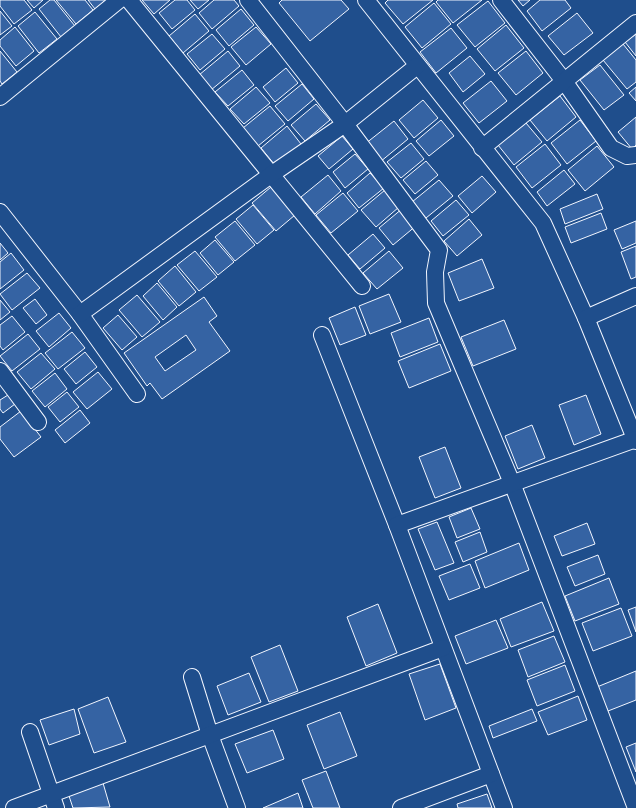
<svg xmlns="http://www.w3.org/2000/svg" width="636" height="808" font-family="Merriweather,serif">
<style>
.building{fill:#3563a3;stroke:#f2f6ff;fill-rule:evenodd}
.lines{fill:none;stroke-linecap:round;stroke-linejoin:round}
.street-casing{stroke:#f2f6ff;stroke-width:18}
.street{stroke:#1f4e8c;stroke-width:16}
</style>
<rect width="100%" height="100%" fill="#1f4e8c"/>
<!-- building -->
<g class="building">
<path d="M0,0H24L32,10L14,24L0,6Z"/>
<path d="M27,0H43L34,8Z"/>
<path d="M50,0H54L75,26L61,37L39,9Z"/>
<path d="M56,0H85L93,10L76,24Z"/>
<path d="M88,0H106L95,9Z"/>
<path d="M142,0H170L154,14Z"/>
<path d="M175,0H187L195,10L172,29L159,13Z"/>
<path d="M190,0H209L198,9Z"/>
<path d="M214,0H234L239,6L212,29L199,13Z"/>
<path d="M282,0H341L349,9L310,41L279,3Z"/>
<path d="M388,0H433L403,24L385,3Z"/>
<path d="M438,0H482L453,23L436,2Z"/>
<path d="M518,0H530L523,6Z"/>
<path d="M540,0H565L571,8L542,31L527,11Z"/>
<path d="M488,1L505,23L475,47L457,25Z"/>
<path d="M434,3L451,24L422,48L405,27Z"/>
<path d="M241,9L254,25L229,46L216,30Z"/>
<path d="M0,11L12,26L0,35Z"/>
<path d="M35,12L57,39L39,53L18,26Z"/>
<path d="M577,13L593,33L564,55L548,36Z"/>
<path d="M195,14L209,31L183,53L169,36Z"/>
<path d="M506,25L524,48L495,71L477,49Z"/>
<path d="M15,27L34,51L16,66L0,46V40Z"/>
<path d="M256,27L271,44L246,65L231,47Z"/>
<path d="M451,28L467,48L436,73L420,52Z"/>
<path d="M212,34L225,49L200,70L187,54Z"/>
<path d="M636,34V56L625,42Z"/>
<path d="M623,44L636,60V82L627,89L603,60Z"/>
<path d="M0,51L17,72L2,84L0,81Z"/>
<path d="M228,51L240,66L211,90L199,75Z"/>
<path d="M526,51L543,73L516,95L498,73Z"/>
<path d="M470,56L485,74L463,92L449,73Z"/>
<path d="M600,65L624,95L604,110L580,80Z"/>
<path d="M286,68L298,83L275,102L263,87Z"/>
<path d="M242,70L254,85L228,106L215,92Z"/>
<path d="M491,81L507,101L479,123L463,103Z"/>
<path d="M302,84L314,99L288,121L275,106Z"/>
<path d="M256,87L270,103L244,124L230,109Z"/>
<path d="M636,87V101L629,93Z"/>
<path d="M560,96L576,117L547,141L530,120Z"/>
<path d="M423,100L438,118L414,138L399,120Z"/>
<path d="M316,104L330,120L305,141L291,125Z"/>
<path d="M270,106L285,124L258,146L243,128Z"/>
<path d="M636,117V145L632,149L618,132Z"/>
<path d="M441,120L454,136L429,156L416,141Z"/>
<path d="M580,120L596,141L567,164L551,143Z"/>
<path d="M394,121L408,139L380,162L365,144Z"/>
<path d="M526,123L542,142L514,165L498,145Z"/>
<path d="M287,126L301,144L275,165L261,148Z"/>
<path d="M342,136L353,149L329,169L318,156Z"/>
<path d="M411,143L424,159L401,178L387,162Z"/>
<path d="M545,144L561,165L532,188L516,167Z"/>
<path d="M597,146L614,167L585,191L568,170Z"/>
<path d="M355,154L368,169L345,188L333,172Z"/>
<path d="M426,161L438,175L415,194L403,180Z"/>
<path d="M564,170L575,184L547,206L537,192Z"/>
<path d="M370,173L384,188L359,208L347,193Z"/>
<path d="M328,175L341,191L315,214L301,197Z"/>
<path d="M482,176L496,192L472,213L458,196Z"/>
<path d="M439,180L453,196L426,218L412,202Z"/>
<path d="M271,187L295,215L276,231L252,203Z"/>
<path d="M385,190L399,207L376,227L361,210Z"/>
<path d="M343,193L358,211L331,233L316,215Z"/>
<path d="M597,194L603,209L565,224L560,209Z"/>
<path d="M456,200L469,215L443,236L431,221Z"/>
<path d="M253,205L274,230L257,244L236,219Z"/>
<path d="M403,208L417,225L393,245L379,228Z"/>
<path d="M601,213L607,229L571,243L565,227Z"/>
<path d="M469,219L482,235L457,256L444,241Z"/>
<path d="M235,221L255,245L235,261L215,237Z"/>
<path d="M636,221V243L622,249L614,230Z"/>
<path d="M373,234L385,248L360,269L348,255Z"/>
<path d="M215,240L234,262L218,275L200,253Z"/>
<path d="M0,243L8,253L0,260Z"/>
<path d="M636,246V277L631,279L621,252Z"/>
<path d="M195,251L217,277L199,291L177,265Z"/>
<path d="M389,251L403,268L377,289L363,273Z"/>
<path d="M11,253L24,270L0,289V262Z"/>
<path d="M482,259L494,288L459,301L448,273Z"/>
<path d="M175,266L196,292L179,306L158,281Z"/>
<path d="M27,273L40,288L12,310L0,294Z"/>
<path d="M157,283L177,307L163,320L143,296Z"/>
<path d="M389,294L401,322L370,334L359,306Z"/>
<path d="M137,295L160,322L142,337L119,310Z"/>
<path d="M204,297L217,316L209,322L230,351L162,399L150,383L147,386L124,353ZM186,335L196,350L165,371L155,357Z"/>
<path d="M35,299L47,315L36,324L23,308Z"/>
<path d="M0,300L10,312L0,320Z"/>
<path d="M355,307L366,335L340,345L329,318Z"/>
<path d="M59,313L71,328L49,347L36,331Z"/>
<path d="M118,315L137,337L122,350L103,328Z"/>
<path d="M12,316L25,332L3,350L0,346V325Z"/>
<path d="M429,318L438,342L400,357L391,333Z"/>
<path d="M504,320L516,349L473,366L461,337Z"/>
<path d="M72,332L85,348L58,369L45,353Z"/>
<path d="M28,334L40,349L12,371L0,356Z"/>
<path d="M440,344L451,371L409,388L398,361Z"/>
<path d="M85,352L97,367L76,384L64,369Z"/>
<path d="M41,353L55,369L31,389L17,372Z"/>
<path d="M98,372L112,389L87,409L73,392Z"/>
<path d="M55,373L67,389L45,407L32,391Z"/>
<path d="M67,392L79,407L60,422L48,407Z"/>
<path d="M8,395L15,404L3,413L0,409V400Z"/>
<path d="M586,395L601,434L574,445L559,405Z"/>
<path d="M80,410L90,423L65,443L55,430Z"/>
<path d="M21,411L41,437L14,457L0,439V427Z"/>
<path d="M532,425L545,458L518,469L505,436Z"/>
<path d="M445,447L461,488L435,498L419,457Z"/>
<path d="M471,508L480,529L457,538L449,517Z"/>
<path d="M437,522L454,563L435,570L418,529Z"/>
<path d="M587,523L595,544L562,556L554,536Z"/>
<path d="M480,532L487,552L463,562L455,542Z"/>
<path d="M519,543L529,570L485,588L475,561Z"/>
<path d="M598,555L605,574L575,586L567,567Z"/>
<path d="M470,564L480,588L449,600L439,576Z"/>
<path d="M609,578L619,604L575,621L565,596Z"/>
<path d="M542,602L554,631L511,647L500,619Z"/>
<path d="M378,604L397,653L366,666L347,617Z"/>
<path d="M636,607V632L628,610Z"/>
<path d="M621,608L632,636L593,651L582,623Z"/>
<path d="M496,620L508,648L466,664L455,636Z"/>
<path d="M554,636L565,662L528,677L518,650Z"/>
<path d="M280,645L298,691L269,702L251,657Z"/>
<path d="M440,664L456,708L425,720L409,674Z"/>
<path d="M565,665L575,691L537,706L527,680Z"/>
<path d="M636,671V700L608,711L597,687Z"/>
<path d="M249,673L261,702L228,715L217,686Z"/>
<path d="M578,696L587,720L548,735L538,712Z"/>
<path d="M108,697L126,742L94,753L78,709Z"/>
<path d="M74,709L80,734L49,745L40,720Z"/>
<path d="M532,709L537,721L493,738L489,726Z"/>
<path d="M340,712L357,756L324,769L307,725Z"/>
<path d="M273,730L284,759L247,773L235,744Z"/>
<path d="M636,743V772L626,747Z"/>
<path d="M326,771L340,808H313L302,780Z"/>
<path d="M103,783L110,807L73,808L69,796Z"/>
<path d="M298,793L303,808H263Z"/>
<path d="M487,794L492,808H458L457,804Z"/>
</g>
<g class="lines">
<!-- street casing -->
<g class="street-casing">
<g id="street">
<path d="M129,0L362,286"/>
<path d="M248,0L345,124L439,250L435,272L436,303L512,483L636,808"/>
<path d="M366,0L543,223L586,318L636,441"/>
<path d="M501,0L564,81L611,148L627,156L636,155"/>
<path d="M0,97L119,0"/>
<path d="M482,148L636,23"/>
<path d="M0,212L80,314L137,394"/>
<path d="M80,314L272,174L345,124L417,66"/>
<path d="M586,318L636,296"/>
<path d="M322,335L397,525L504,808"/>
<path d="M0,371L38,422"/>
<path d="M397,525L636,439"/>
<path d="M192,677L210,735L237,808"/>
<path d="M30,732L56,808"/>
<path d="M14,808L443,648"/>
<path d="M401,808L491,774"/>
</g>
</g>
<!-- street -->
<use href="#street" class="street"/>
</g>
</svg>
